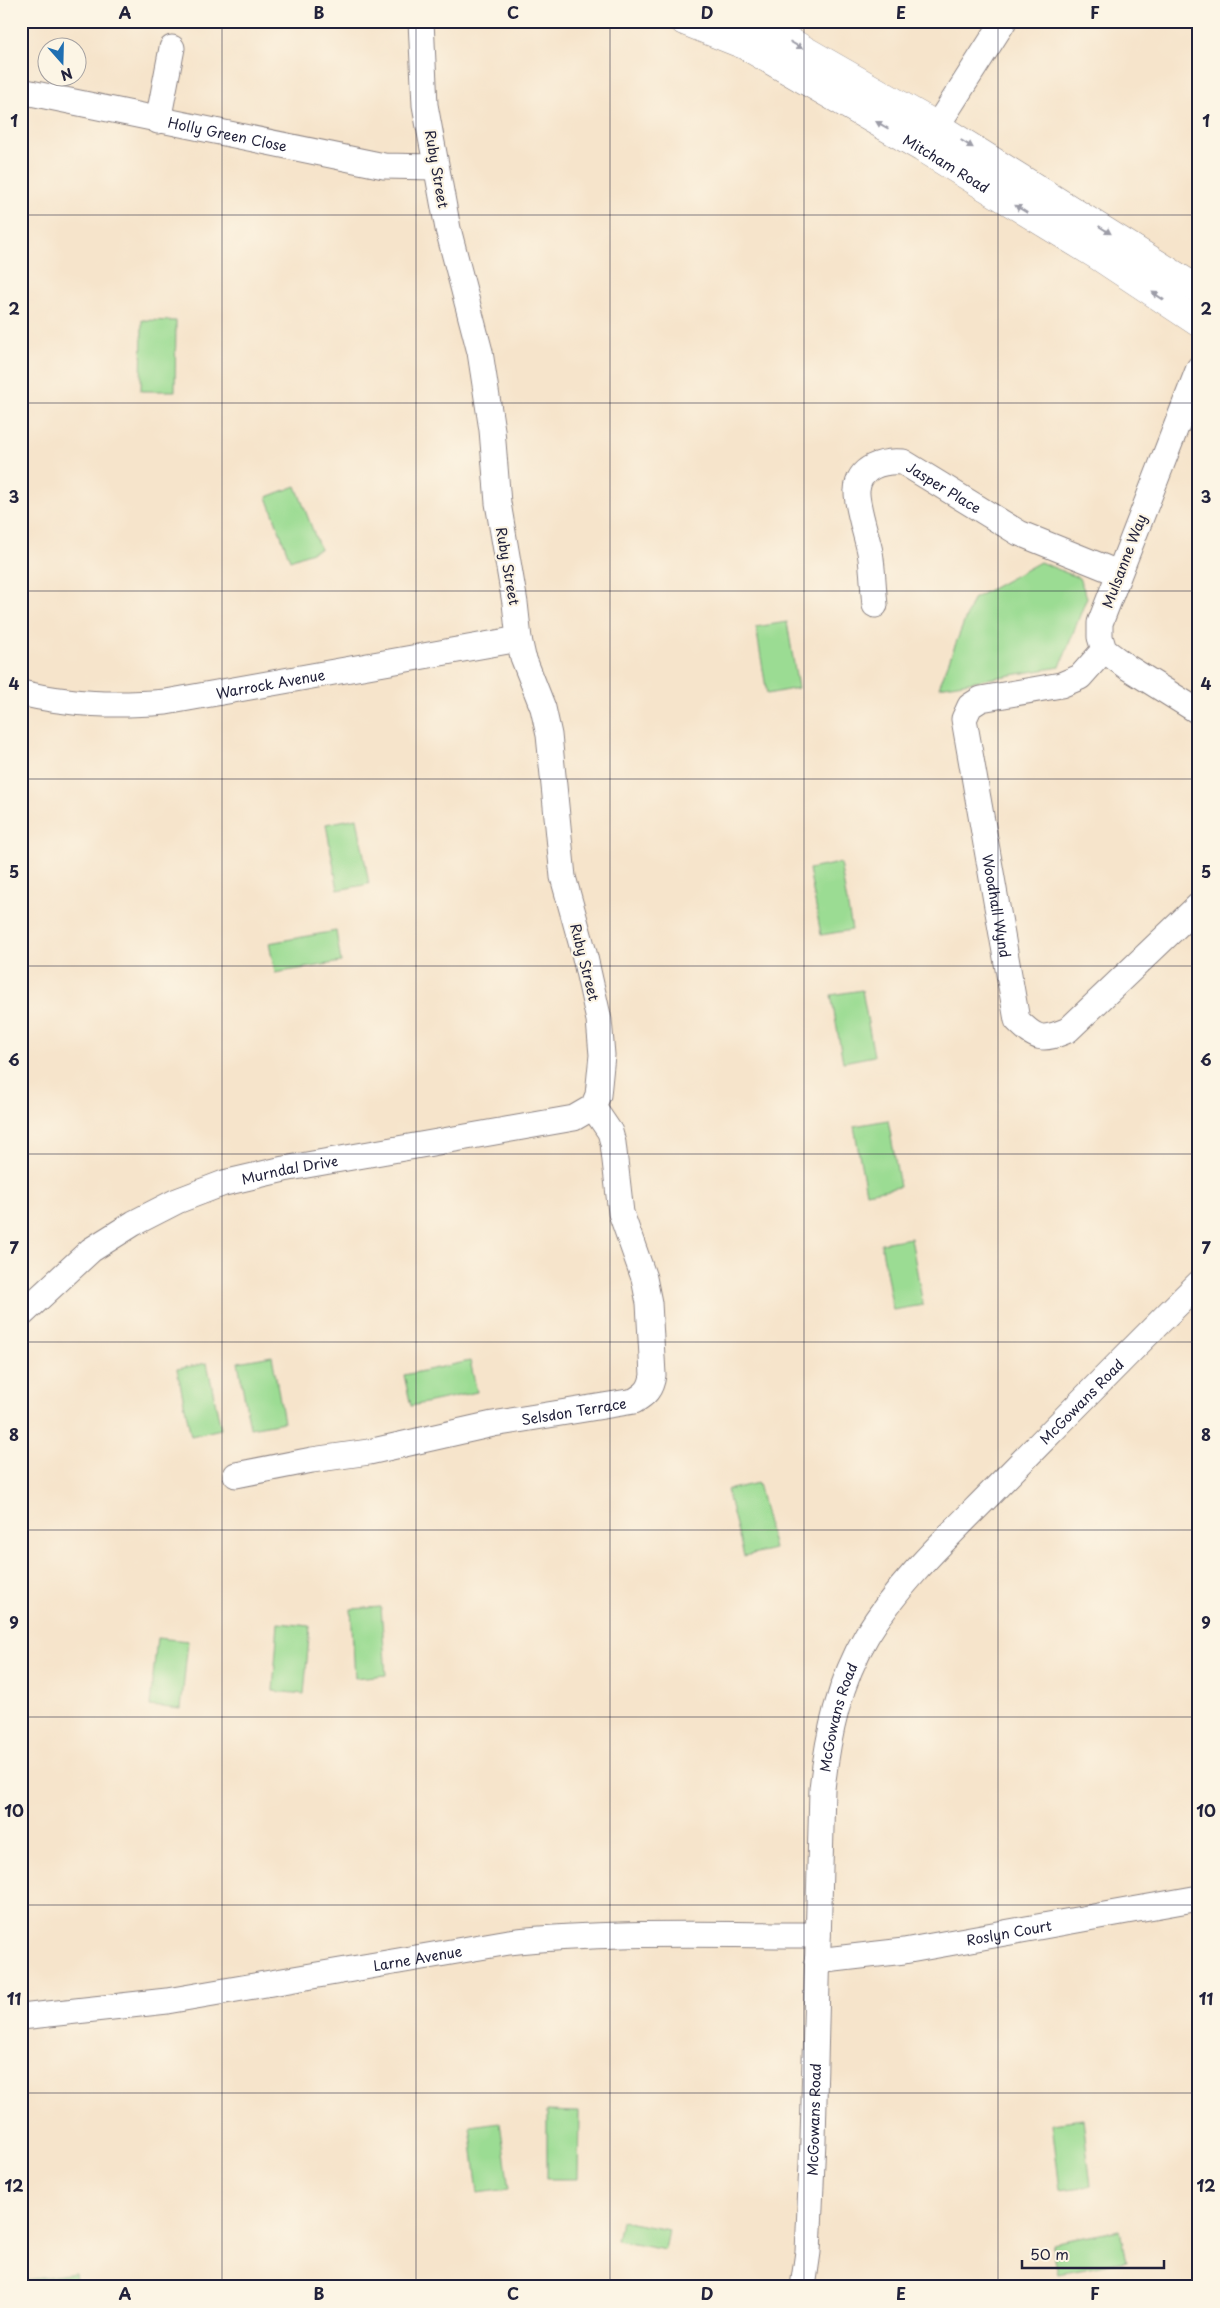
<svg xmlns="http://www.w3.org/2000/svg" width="1220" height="2308" font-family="'Playpen Sans',sans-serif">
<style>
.green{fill:#9bdc93;stroke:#5e7f67}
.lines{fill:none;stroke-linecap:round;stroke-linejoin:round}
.minor-casing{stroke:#8c8383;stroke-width:27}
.major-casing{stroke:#8c8383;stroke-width:29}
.path{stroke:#8c8383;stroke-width:3;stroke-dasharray:1 4;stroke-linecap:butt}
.minor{stroke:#fff;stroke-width:25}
.major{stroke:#fff;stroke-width:28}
.oneway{fill:#9c9ca7}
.grid{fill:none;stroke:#22223b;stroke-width:1;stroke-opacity:0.55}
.labels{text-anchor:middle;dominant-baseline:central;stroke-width:4.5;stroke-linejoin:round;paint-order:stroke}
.street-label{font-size:14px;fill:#22223b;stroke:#fcf5e5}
.neatline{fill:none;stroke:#22223b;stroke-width:2}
.grid-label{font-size:16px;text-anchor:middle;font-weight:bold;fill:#22223b}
</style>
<rect width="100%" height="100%" fill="#fcf5e5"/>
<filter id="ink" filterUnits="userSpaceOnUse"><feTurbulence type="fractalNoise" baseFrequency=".02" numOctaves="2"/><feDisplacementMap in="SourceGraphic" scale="10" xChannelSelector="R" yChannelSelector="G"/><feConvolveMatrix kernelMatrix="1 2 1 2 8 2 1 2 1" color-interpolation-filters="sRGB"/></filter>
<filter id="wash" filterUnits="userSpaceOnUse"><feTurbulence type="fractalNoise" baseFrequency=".0096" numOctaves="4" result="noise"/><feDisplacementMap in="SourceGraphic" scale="20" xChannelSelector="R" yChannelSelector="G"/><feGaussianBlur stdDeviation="1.12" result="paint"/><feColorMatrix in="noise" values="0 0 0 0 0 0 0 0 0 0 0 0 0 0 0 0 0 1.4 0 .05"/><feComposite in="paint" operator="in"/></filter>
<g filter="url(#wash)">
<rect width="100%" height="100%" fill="#f6e4cb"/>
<!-- green -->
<g class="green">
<path d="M142,320L176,321L175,391H141Z"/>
<path d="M296,486L320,549L290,560L267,497Z"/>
<path d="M1040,562L1079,578L1087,597L1060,667L939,687L973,599Z"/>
<path d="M787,622L798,688L767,694L756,627Z"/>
<path d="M357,818L369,884L338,890L326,824Z"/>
<path d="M840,863L852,930L821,935L809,869Z"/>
<path d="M336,931L341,962L275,973L269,943Z"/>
<path d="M862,990L874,1056L843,1062L831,995Z"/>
<path d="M888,1120L900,1187L866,1193L854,1126Z"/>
<path d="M911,1238L923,1305L893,1310L881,1243Z"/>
<path d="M272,1356L284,1422L250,1428L238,1362Z"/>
<path d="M470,1361L477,1392L411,1406L404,1375Z"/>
<path d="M207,1363L221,1429L191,1436L177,1369Z"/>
<path d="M758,1483L774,1549L744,1556L727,1490Z"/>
<path d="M381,1607L386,1675L355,1678L351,1609Z"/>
<path d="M278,1623L310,1626L304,1694L273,1691Z"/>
<path d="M157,1638L188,1641L181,1709L150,1706Z"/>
<path d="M547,2111L579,2112L578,2179H547Z"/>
<path d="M1083,2119L1091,2186L1060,2190L1052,2123Z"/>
<path d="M500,2122L509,2189L478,2193L470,2126Z"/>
<path d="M621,2221L669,2230L665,2250L617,2241Z"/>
<path d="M1120,2230L1126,2261L1058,2274L1052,2243Z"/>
<path d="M75,2273L77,2287H21V2281Z"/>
</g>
</g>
<g filter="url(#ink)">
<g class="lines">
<!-- minor casing -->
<g class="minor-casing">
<g id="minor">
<path id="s1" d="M21,91L384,166L435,167"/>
<path d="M158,121L172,48"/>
<path d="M937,126L1004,21"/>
<path d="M1199,368L1100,623V637L1104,650L1127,667L1199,712"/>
<path id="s2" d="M875,605C873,588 873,569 870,552C867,537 856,504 857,491C858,467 883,460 903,462L1019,533L1118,573"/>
<path id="s3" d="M1104,650L1080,677L1061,685L981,699L970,706L964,719L1017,1020C1037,1040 1042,1041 1068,1030L1199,905"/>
<path id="s4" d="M21,693C72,705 115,706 166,702L519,639"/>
<path id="s5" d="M21,1315L91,1250L134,1223L177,1201L224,1183L284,1169L574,1118L593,1107L598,1095L602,1055L599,1020L584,953L563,877L549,735L543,708L523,657L519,639L515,603L498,503L492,430L480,352L448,229L425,105L421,21"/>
<path id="s6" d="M236,1475L312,1460L369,1452L493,1424L634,1401C646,1394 651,1389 653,1375L649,1303L644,1278L621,1213L613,1143L610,1132L593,1107"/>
<path id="s7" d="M817,1961L904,1951L1199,1898"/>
<path id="s8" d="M21,2017L167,2001L509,1942C611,1931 715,1935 818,1935"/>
<path id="s9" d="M803,2287L808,2252L813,2140L822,1789C828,1735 839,1682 867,1635C899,1582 951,1534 994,1490C1062,1421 1130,1351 1199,1283"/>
</g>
</g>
<!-- major casing -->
<g class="major-casing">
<g id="major">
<path id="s10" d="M684,21L744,45L922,148L1098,256L1199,323"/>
<path d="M754,21L937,126L1199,290"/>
</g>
</g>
<!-- path -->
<path class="path" d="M644,21L662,28"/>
<!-- minor -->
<use href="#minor" class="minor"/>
<!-- major -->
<use href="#major" class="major"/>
</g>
<!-- one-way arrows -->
<defs><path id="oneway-solid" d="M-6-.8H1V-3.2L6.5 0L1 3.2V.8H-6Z" transform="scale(1.25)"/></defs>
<g class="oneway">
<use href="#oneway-solid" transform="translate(796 45) rotate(30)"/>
<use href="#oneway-solid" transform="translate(882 125) rotate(-150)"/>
<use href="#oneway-solid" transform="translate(967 144) rotate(32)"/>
<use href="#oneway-solid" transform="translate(1021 209) rotate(-148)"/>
<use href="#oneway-solid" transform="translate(1105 230) rotate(32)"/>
<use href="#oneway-solid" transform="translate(1158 296) rotate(-146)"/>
</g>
</g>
<!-- grid -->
<path class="grid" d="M222,21V2287M416,21V2287M610,21V2287M804,21V2287M998,21V2287M21,215H1199M21,403H1199M21,591H1199M21,779H1199M21,966H1199M21,1154H1199M21,1342H1199M21,1530H1199M21,1717H1199M21,1905H1199M21,2093H1199"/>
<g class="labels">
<!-- street labels -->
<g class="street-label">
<text stroke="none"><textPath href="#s1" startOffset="211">Holly Green Close</textPath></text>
<text stroke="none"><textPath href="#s10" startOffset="299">Mitcham Road</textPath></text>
<text transform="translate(437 169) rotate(80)">Ruby Street</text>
<text stroke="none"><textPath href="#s2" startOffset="225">Jasper Place</textPath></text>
<text transform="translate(1124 561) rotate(-69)">Mulsanne Way</text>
<text transform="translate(508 566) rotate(80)">Ruby Street</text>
<text stroke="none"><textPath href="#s4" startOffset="252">Warrock Avenue</textPath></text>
<text stroke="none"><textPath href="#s3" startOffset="355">Woodhall Wynd</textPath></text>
<text transform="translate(585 962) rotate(76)">Ruby Street</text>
<text stroke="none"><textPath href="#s5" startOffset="312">Murndal Drive</textPath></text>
<text stroke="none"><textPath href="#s9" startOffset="978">McGowans Road</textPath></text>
<text stroke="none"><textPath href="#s6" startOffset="344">Selsdon Terrace</textPath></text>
<text stroke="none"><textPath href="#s9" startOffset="572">McGowans Road</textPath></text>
<text stroke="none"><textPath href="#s7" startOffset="194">Roslyn Court</textPath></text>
<text stroke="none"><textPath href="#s8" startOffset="401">Larne Avenue</textPath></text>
<text stroke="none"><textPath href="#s9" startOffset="168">McGowans Road</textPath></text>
</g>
</g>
<!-- margin -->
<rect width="1220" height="2308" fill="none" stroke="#fcf5e5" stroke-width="55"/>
<!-- north arrow -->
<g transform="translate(62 62) rotate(160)"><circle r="24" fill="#fcf5e5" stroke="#a5a1a1"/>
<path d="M0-4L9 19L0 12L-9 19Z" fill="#1f6fb2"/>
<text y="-8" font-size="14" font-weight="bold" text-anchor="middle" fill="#22223b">N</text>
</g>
<!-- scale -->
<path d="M1022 2260v8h142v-8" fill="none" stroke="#22223b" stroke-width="2.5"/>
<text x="1030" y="2260" font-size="15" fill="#22223b" stroke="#fcf5e5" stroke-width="4" paint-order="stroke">50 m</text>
<rect x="28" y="28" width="1164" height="2252" class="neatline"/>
<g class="grid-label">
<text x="125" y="19">A</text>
<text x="319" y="19">B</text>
<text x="513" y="19">C</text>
<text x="707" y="19">D</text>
<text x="901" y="19">E</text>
<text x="1095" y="19">F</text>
<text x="14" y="127">1</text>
<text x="1206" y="127">1</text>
<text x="14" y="315">2</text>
<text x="1206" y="315">2</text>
<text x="14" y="503">3</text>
<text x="1206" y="503">3</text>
<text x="14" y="690">4</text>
<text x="1206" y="690">4</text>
<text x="14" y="878">5</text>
<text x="1206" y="878">5</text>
<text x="14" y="1066">6</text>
<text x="1206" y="1066">6</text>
<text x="14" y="1254">7</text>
<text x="1206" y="1254">7</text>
<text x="14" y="1441">8</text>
<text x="1206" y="1441">8</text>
<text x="14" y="1629">9</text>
<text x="1206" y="1629">9</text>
<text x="14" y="1817">10</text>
<text x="1206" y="1817">10</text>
<text x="14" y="2005">11</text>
<text x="1206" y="2005">11</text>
<text x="14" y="2192">12</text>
<text x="1206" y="2192">12</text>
<text x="125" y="2300">A</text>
<text x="319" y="2300">B</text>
<text x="513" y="2300">C</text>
<text x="707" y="2300">D</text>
<text x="901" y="2300">E</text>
<text x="1095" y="2300">F</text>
</g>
</svg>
